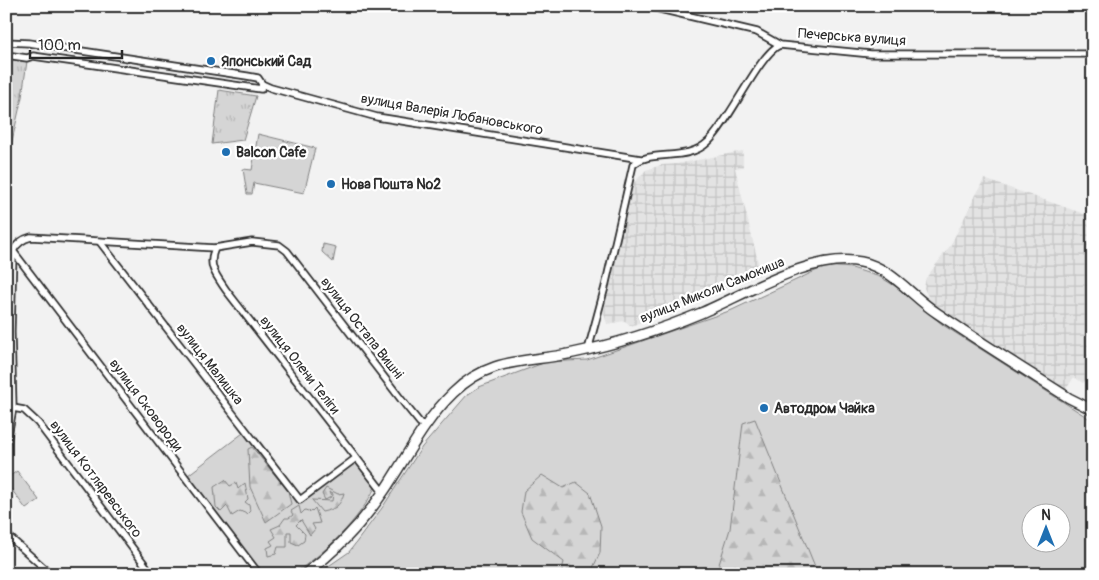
<svg xmlns="http://www.w3.org/2000/svg" width="1099" height="580" font-family="Pangolin,sans-serif">
<style>
.industrial{fill:url(#industrial-grid)}
.grass{fill:#d5d5d5;stroke:#808080;fill-rule:evenodd}
.forest{fill:url(#forest-firs);stroke:#808080}
.park{fill:url(#park-tufts);stroke:#808080}
.lines{fill:none;stroke-linecap:round;stroke-linejoin:round}
.street-casing{stroke:#2b2b2b;stroke-width:9}
.secondary-casing{stroke:#2b2b2b;stroke-width:12}
.street{stroke:#fff;stroke-width:5.5}
.secondary{stroke:#fff;stroke-width:9}
.poi-dot{fill:#1f6fb2;stroke:#fff;stroke-width:2}
.labels{text-anchor:middle;dominant-baseline:central;stroke-width:4.5;stroke-linejoin:round;paint-order:stroke}
.street-label{font-size:14px;fill:#2b2b2b;stroke:#fff}
.poi-label{font-size:14px;font-weight:bold;fill:#2b2b2b;stroke:#fff;text-anchor:start}
</style>
<defs>
<pattern id="industrial-grid" width="8" height="8" patternUnits="userSpaceOnUse" patternTransform="scale(1.25)"><rect width="8" height="8" fill="#e3e3e3"/><path d="M0 4h8M4 0v8" fill="none" stroke="#c3c3c3"/></pattern>
<pattern id="forest-firs" width="22" height="20" patternUnits="userSpaceOnUse" patternTransform="scale(1.25)"><rect width="22" height="20" fill="#d5d5d5"/><path d="M5 1l3.5 6h-7zM16 11l3.5 6h-7z" fill="#b7b7b7"/></pattern>
<pattern id="park-tufts" width="24" height="20" patternUnits="userSpaceOnUse" patternTransform="scale(1.25)"><rect width="24" height="20" fill="#d5d5d5"/><path d="M3 7l-1-3M5 7V3M7 7l1-3M15 17l-1-3M17 17v-4M19 17l1-3" fill="none" stroke="#b7b7b7"/></pattern>
</defs>
<rect width="100%" height="100%" fill="#f2f2f2"/>
<filter id="ink" filterUnits="userSpaceOnUse"><feTurbulence type="fractalNoise" baseFrequency=".02" numOctaves="2"/><feDisplacementMap in="SourceGraphic" scale="10" xChannelSelector="R" yChannelSelector="G"/><feConvolveMatrix kernelMatrix="1 2 1 2 8 2 1 2 1" color-interpolation-filters="sRGB"/></filter>
<g filter="url(#ink)">
<!-- industrial -->
<g class="industrial">
<path d="M743,151V167L735,168L761,274L631,326L625,321L607,324L604,313L630,187L646,170L661,165L677,164Z"/>
<path d="M984,179L1093,217V386L1086,380L1083,383L1074,377L1065,391L936,307L929,299L924,288L926,278L950,246Z"/>
</g>
<!-- grass -->
<g class="grass">
<path d="M258,134L315,148L304,193L254,183L252,194H247L243,169L252,170Z"/>
<path d="M826,266L852,268L880,277L900,289L943,325L1093,421V574H317L349,552L382,508L422,447L467,395L479,387L546,362L587,360L732,310ZM1032,512H1062V542H1032Z"/>
<path d="M243,433L300,504L353,463H358L375,487C363,516 321,558 293,573C286,576 271,574 263,574L188,475Z"/>
<path d="M17,471L39,500L26,509L6,482V479Z"/>
</g>
<!-- forest -->
<g class="forest">
<path d="M755,419L818,574H716L730,529L743,423Z"/>
<path d="M252,447L288,491L291,504L266,522L250,487L248,449Z"/>
<path d="M542,475L563,488L576,482L590,493L601,526L600,553L590,574H561L564,562L532,538L521,512L524,491Z"/>
<path d="M225,480L230,486L236,483L238,489L245,483L248,499L245,502L249,505L250,511L247,514L240,511L232,516L227,506L221,512L216,507L214,487Z"/>
<path d="M326,488L338,494L344,493C340,507 335,509 322,512L312,500L332,501L333,494L329,492L331,497L325,500L322,494Z"/>
<path d="M299,506L301,514L305,510L311,512L315,508L320,523L312,524L315,529L310,535L301,520L296,525L305,534L304,541L298,545L291,542V532H287V547H278L276,554L268,556L267,548L273,545L270,541L276,537L271,529L280,525L285,518H289L293,515L291,511Z"/>
</g>
<!-- park -->
<g class="park">
<path d="M6,58L27,61L22,97L9,154L6,151Z"/>
<path d="M219,90L256,96L243,140L212,144Z"/>
<path d="M323,244L336,247L333,262L322,252Z"/>
</g>
<g class="lines">
<!-- street casing -->
<g class="street-casing">
<g id="street">
<path d="M647,6L757,32L780,45L871,54H1093"/>
<path d="M6,42L29,43L247,76L258,78L262,84L271,88L377,117L641,159"/>
<path d="M6,55L27,58L33,56L261,89L262,84"/>
<path d="M100,242L300,500L356,458"/>
<path d="M215,248C207,266 216,275 226,290L383,492"/>
<path d="M13,251L259,574"/>
<path d="M588,350L605,287L633,165C651,148 686,163 708,142C729,123 760,52 780,45"/>
<path d="M13,408L24,410L38,423L152,574"/>
<path d="M6,447L13,408L11,332L13,251C17,243 23,239 31,237L215,248L252,242L279,245L287,251L407,407L420,423L425,426"/>
<path d="M6,534L51,574"/>
</g>
</g>
<!-- secondary casing -->
<g class="secondary-casing">
<path id="secondary" d="M305,574C336,551 363,522 384,491C406,458 424,421 453,393C491,356 528,363 573,353C617,344 660,330 701,313C746,294 812,252 861,262C892,268 911,296 937,313C980,342 1025,370 1069,398L1093,410"/>
</g>
<!-- street -->
<use href="#street" class="street"/>
<!-- secondary -->
<use href="#secondary" class="secondary"/>
</g>
</g>
<!-- markers -->
<g class="poi-dot">
<circle cx="211" cy="61" r="5"/>
<circle cx="226" cy="152" r="5"/>
<circle cx="331" cy="184" r="5"/>
<circle cx="764" cy="408" r="5"/>
</g>
<g class="labels">
<!-- street labels -->
<g class="street-label">
<text transform="translate(852 37) rotate(4)">Печерська вулиця</text>
<text transform="translate(452 114) rotate(10)">вулиця Валерія Лобановського</text>
<text transform="translate(712 290) rotate(-22)">вулиця Миколи Самокиша</text>
<text transform="translate(362 328) rotate(52)">вулиця Остапа Вишні</text>
<text transform="translate(210 364) rotate(52)">вулиця Малишка</text>
<text transform="translate(300 365) rotate(52)">вулиця Олени Теліги</text>
<text transform="translate(146 405) rotate(53)">вулиця Сковороди</text>
<text transform="translate(96 479) rotate(53)">вулиця Котляревського</text>
</g>
<!-- poi labels -->
<g class="poi-label">
<text x="221" y="61">Японський Сад</text>
<text x="236" y="152">Balcon Cafe</text>
<text x="341" y="184">Нова Пошта №2</text>
<text x="774" y="408">Автодром Чайка</text>
</g>
</g>
<!-- margin -->
<rect width="1099" height="580" fill="none" stroke="#fff" stroke-width="25"/>
<rect x="12" y="12" width="1074" height="555" fill="none" stroke="#2b2b2b" stroke-width="2" filter="url(#ink)"/>
<!-- north arrow -->
<g transform="translate(1046 528)"><circle r="24" fill="#ffffff" stroke="#aaaaaa"/>
<path d="M0-4L9 19L0 12L-9 19Z" fill="#1f6fb2"/>
<text y="-8" font-size="14" font-weight="bold" text-anchor="middle" fill="#2b2b2b">N</text>
</g>
<!-- scale -->
<path d="M30 50v8h92v-8" fill="none" stroke="#2b2b2b" stroke-width="2.5"/>
<text x="38" y="50" font-size="15" fill="#2b2b2b" stroke="#ffffff" stroke-width="4" paint-order="stroke">100 m</text>
</svg>
